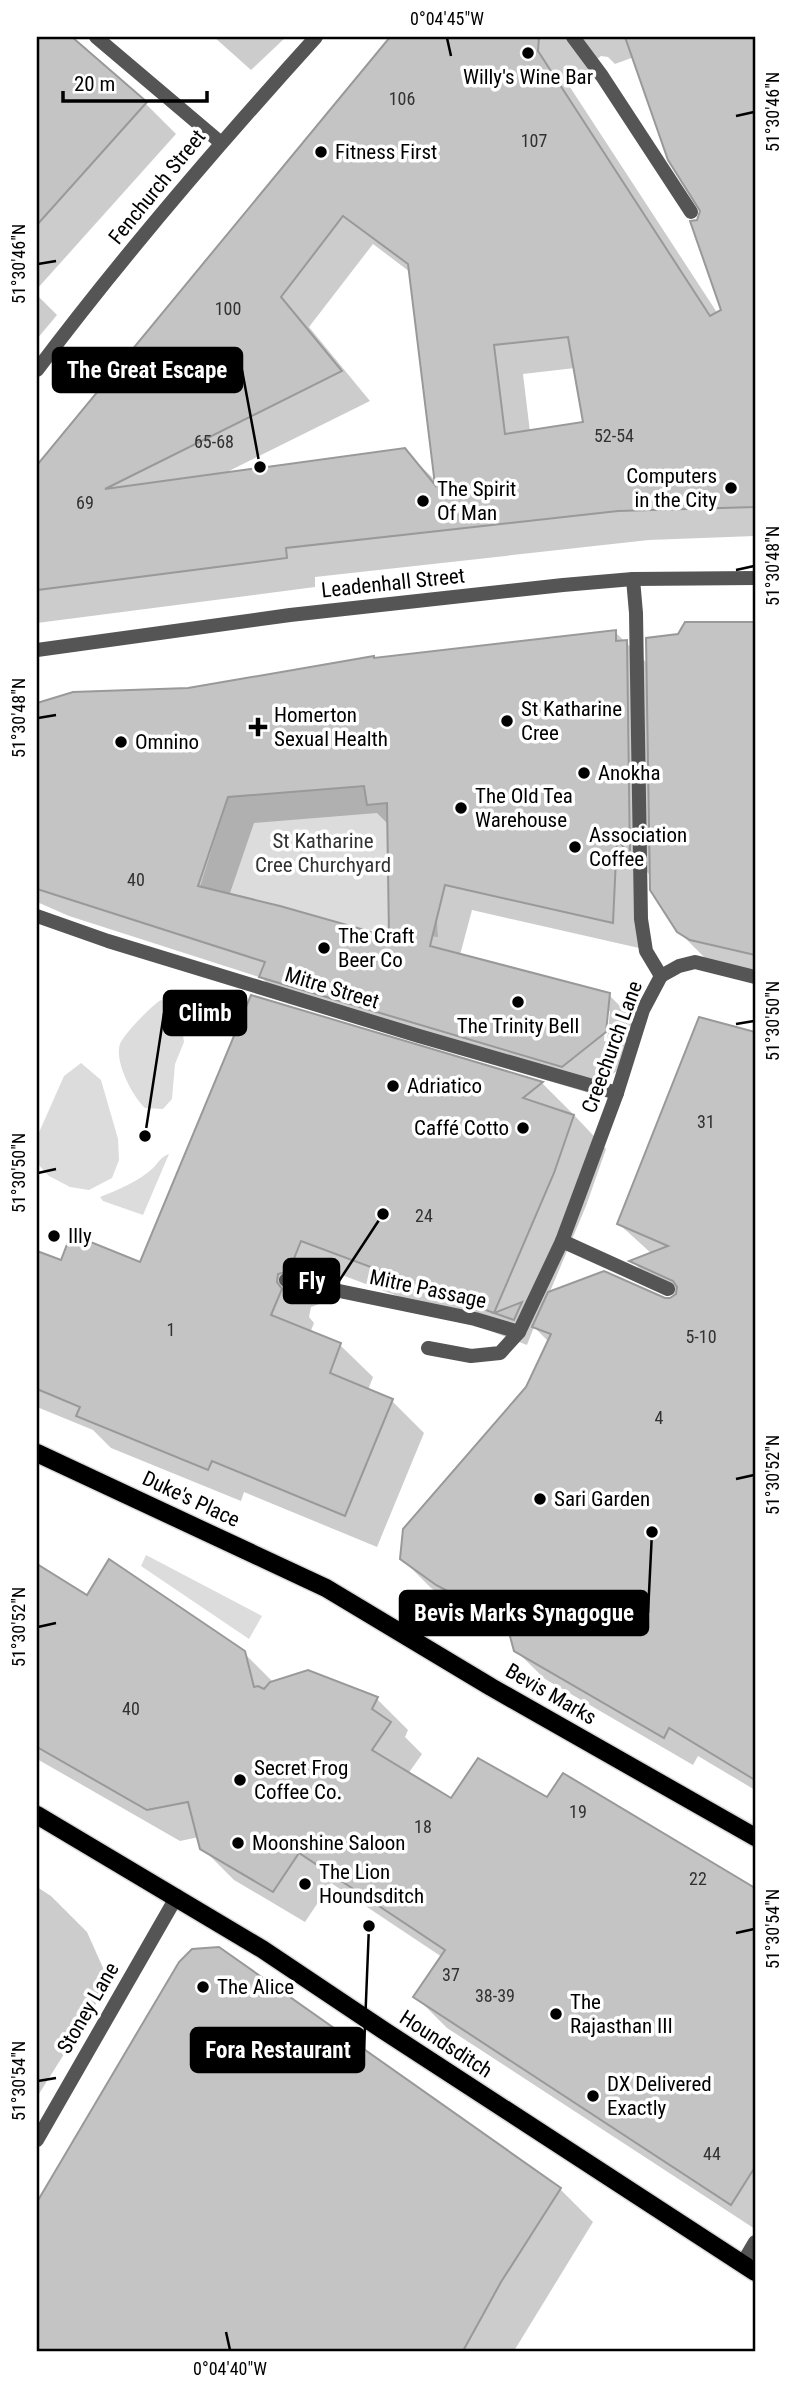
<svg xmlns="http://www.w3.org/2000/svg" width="792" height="2388" font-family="'Roboto Condensed',sans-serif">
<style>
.green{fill:#dcdcdc}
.shadow{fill:#0003;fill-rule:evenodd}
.building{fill:#c4c4c4;stroke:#999;stroke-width:2;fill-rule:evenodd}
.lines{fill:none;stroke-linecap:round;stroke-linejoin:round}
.primary-casing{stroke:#dbdbdb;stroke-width:21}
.service{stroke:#555;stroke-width:14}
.pedestrian{stroke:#555;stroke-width:14}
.minor{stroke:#555;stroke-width:14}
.tertiary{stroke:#555;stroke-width:14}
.primary{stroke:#000;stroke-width:18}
.ticks{fill:none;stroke:#000;stroke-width:2.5}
.poi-dot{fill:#000;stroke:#fff;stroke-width:2.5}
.labels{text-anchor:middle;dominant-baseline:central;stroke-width:7;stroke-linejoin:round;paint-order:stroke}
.number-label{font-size:18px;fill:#313131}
.poi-label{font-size:21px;fill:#000;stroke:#fff;text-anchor:start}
.street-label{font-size:21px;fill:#000;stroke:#fff}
.park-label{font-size:21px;fill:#333;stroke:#fff}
.leader{fill:none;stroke:#000;stroke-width:2.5}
.callout-dot{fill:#000;stroke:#fff;stroke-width:2.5}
.callout{fill:#000;stroke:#000;stroke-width:2.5}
.callout-label{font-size:23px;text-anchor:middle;font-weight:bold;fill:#fff}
.neatline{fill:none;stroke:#000;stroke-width:2.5}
.ticks-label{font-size:18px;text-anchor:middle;fill:#000}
</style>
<rect width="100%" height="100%" fill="#fff"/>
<!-- green -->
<g class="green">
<path d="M364,786L367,805L387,803L389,918L437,922L438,937L355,928L200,887L228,797Z"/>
<path d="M161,1000L173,1004L181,1021L184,1042L175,1064L172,1099L163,1109L145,1108C133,1097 114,1062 120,1044C123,1035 152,1005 161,1000Z"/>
<path d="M81,1063L101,1080L118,1139L119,1160L112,1178L89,1190L70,1187L49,1176L37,1163V1137L64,1076Z"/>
<path d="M169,1154L143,1215L103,1201L100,1197C118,1190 137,1182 152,1169C158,1164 160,1157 169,1154Z"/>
<path d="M146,1555L262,1616L249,1639L141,1566Z"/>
</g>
<!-- shadow -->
<g class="shadow">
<path d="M37,37H70L146,104L176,134L37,289Z"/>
<path d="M214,37H286L251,70Z"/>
<path d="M392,37H755V536L649,540L315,577V587L37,623V468ZM601,56L608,57L615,64L634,57L701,207V218L692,222L723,311L718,314L566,81L593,71V62ZM373,244L410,272L437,482L404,450L223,474L370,401L309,327ZM575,368L585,424L530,432L523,374Z"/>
<path d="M37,295L57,315L37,339Z"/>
<path d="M755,623V979L710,963L678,931L652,877L643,868L639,948L472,910L460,955L609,995L635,1021L632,1059L589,1093L287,1003L262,978L69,916L37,902V705L73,694L188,690L375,660L615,632L648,664L679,635L686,624ZM377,813L389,825L391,940L229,896L254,823ZM606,1011H610L607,1041H604Z"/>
<path d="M252,997L542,1083L574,1115L606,1149L586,1206L549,1294L670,1300L676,1296L660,1289L633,1262L652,1254L619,1224L700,1019L755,1034V1257L743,1292L755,1296V1790L698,1756L693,1765L545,1679L515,1650L511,1634H505L467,1614L431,1588L402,1559L528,1388L549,1342L534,1327L527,1345L334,1272L322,1303L311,1307L309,1317L314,1323L310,1333L340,1345L373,1377L368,1390L392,1401L424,1433L377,1547L244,1492L241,1501L111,1448L93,1430L37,1407V1253L62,1263L141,1264Z"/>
<path d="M37,1566L87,1598L244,1653L274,1683L307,1672L377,1699L408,1730L405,1737L422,1754L408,1774L452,1800H547L563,1775L755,1890V2229L447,2028L416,1997L442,1957L331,1883L305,1922L234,1880L202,1848L199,1837L180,1841L37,1759Z"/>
<path d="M37,1887L51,1896L87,1932L104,1970L97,2002L37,2097Z"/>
<path d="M180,1963L560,2189L593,2222L514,2351H37V2206Z"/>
</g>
<!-- building -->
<g class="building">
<path d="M37,37H72L147,102L37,225Z"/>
<path d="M390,37H539L538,51L710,316L721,310L690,221L697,220L700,211L668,160L625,37H755V507L618,511L286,548L287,558L37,590V465ZM343,216L408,264L435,485L405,448L105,489L342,371L281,297ZM568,337L583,422L505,434L494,345Z"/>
<path d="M685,622H755V955L690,940L677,932L650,890L646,638L678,634Z"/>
<path d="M616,630V641L627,640L630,858L617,837L613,923L445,885L430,946L610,993L606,1032L562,1067L259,977L265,962L37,889V703L73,692L188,688L374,656V658ZM364,786L367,805L387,803L389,937L280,906L198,886L228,797Z"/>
<path d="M251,995L543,1082L523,1098L574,1115L554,1173L494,1313L301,1241L289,1271L278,1274L277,1282L282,1289L271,1315L341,1343L330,1373L393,1399L345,1516L212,1461L208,1470L76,1416L80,1407L37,1389V1251L61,1260L71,1234L140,1262Z"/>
<path d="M699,1017L755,1032V1780L669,1728L664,1738L514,1651L502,1607L475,1606L436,1585L400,1559L403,1529L526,1387L551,1334L532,1327L548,1292L604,1271L665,1298H670L676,1294L677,1287L673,1281L629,1261L668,1246L617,1224Z"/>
<path d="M522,1302L514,1320L494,1313Z"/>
<path d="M109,1559L245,1651L254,1687L258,1686L264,1689L270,1682L308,1670L378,1697L372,1709L391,1722L372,1750L451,1798L478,1758L547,1797L563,1773L755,1888V2167L731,2205L413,1997L445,1950L299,1853L273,1892L200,1849L188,1802L147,1810L37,1747V1564L87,1595Z"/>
<path d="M219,1947L561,2188L501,2282L463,2351H37V2202L179,1962L192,1949Z"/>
</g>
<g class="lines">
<!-- primary casing -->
<g class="primary-casing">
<g id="primary">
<path d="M37,1453L326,1588L491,1687L755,1837"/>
<path d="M37,1815L262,1949L383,2030L755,2272"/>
</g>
</g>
<!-- service -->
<path class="service" d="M562,1241L668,1289"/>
<!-- pedestrian -->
<path class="pedestrian" d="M286,1280L475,1319L519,1332"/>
<!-- minor -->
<g class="minor">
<path d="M96,37L220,142"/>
<path d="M573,37L602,76L691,212"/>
<path d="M633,579L636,613L641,919L646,951L661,976"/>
<path d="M37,916L108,941L419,1036L617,1093"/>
<path d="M661,976L679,966L695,962L755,977"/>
<path d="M428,1348L471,1356L500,1353L519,1332L562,1241L617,1093L643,1010L661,976"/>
<path d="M37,2140L177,1896"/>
<path d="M742,2264L755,2242"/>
</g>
<!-- tertiary -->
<g class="tertiary">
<path d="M37,370C124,254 219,144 316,37"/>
<path d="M37,650L290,615L563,585L633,579L755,578"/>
</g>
<!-- primary -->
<use href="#primary" class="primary"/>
</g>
<!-- ticks -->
<path class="ticks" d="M447,38L451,56M736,116L754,112M38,264L56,261M736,570L754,566M38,718L56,715M736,1024L754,1021M38,1173L56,1169M736,1479L754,1475M38,1627L56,1623M736,1933L754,1929M38,2081L56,2078M226,2332L230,2350"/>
<!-- markers -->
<g class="poi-dot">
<circle cx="528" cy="53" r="7"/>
<circle cx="321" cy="152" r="7"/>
<circle cx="731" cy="488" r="7"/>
<circle cx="423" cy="501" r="7"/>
<circle cx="507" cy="721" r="7"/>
<path d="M254.5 716.5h7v7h7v7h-7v7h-7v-7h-7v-7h7z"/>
<circle cx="121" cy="742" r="7"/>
<circle cx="584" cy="773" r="7"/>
<circle cx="461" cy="808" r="7"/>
<circle cx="575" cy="847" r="7"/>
<circle cx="324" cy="948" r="7"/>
<circle cx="518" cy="1002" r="7"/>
<circle cx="393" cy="1086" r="7"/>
<circle cx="523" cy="1128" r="7"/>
<circle cx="54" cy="1236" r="7"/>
<circle cx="540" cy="1499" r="7"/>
<circle cx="240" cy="1780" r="7"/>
<circle cx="238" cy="1843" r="7"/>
<circle cx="305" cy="1884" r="7"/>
<circle cx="203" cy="1987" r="7"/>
<circle cx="556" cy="2014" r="7"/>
<circle cx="593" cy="2096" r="7"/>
</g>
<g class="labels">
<!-- number labels -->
<g class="number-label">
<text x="402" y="98">106</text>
<text x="534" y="140">107</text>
<text x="228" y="308">100</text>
<text x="614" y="435">52-54</text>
<text x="214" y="441">65-68</text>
<text x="85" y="502">69</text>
<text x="136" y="879">40</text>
<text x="706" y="1121">31</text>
<text x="424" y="1215">24</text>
<text x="171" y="1329">1</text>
<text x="701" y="1336">5-10</text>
<text x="659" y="1417">4</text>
<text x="131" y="1708">40</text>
<text x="578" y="1811">19</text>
<text x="423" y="1826">18</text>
<text x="698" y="1878">22</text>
<text x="451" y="1974">37</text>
<text x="495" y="1995">38-39</text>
<text x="712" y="2153">44</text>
</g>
<!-- poi labels -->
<g class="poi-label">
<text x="528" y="77" text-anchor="middle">Willy's Wine Bar</text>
<text x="335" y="152">Fitness First</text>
<text x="717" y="476" text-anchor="end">Computers<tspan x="717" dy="24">in the City</tspan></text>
<text x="437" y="489">The Spirit<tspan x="437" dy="24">Of Man</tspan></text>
<text x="521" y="709">St Katharine<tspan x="521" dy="24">Cree</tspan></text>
<text x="274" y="715">Homerton<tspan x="274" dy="24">Sexual Health</tspan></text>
<text x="135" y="742">Omnino</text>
<text x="598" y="773">Anokha</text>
<text x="475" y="796">The Old Tea<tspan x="475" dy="24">Warehouse</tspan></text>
<text x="589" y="835">Association<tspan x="589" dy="24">Coffee</tspan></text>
<text x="338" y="936">The Craft<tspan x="338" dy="24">Beer Co</tspan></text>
<text x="518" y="1026" text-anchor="middle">The Trinity Bell</text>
<text x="407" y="1086">Adriatico</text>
<text x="509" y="1128" text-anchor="end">Caffé Cotto</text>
<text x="68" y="1236">Illy</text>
<text x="554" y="1499">Sari Garden</text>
<text x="254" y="1768">Secret Frog<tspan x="254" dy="24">Coffee Co.</tspan></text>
<text x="252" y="1843">Moonshine Saloon</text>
<text x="319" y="1872">The Lion<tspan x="319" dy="24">Houndsditch</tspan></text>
<text x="217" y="1987">The Alice</text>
<text x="570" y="2002">The<tspan x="570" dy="24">Rajasthan III</tspan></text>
<text x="607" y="2084">DX Delivered<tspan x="607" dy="24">Exactly</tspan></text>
</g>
<!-- street labels -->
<g class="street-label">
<text transform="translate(157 187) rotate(-51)">Fenchurch Street</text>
<text transform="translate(393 583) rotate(-6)">Leadenhall Street</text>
<text transform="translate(332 988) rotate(17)">Mitre Street</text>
<text transform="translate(612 1047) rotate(-70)">Creechurch Lane</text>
<text transform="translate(428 1289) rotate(12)">Mitre Passage</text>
<text transform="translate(191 1499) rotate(25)">Duke's Place</text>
<text transform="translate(551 1694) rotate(30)">Bevis Marks</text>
<text transform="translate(88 2008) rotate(-60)">Stoney Lane</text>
<text transform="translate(446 2044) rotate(33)">Houndsditch</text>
</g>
<!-- park labels -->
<g class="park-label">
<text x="323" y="841">St Katharine<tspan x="323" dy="24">Cree Churchyard</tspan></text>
</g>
</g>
<!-- callouts -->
<path class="leader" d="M260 467L242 370M145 1136L164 1013M383 1214L339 1281M652 1532L648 1613M369 1926L364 2050"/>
<g class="callout-dot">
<circle cx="260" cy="467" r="7"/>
<circle cx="145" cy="1136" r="7"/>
<circle cx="383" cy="1214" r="7"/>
<circle cx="652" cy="1532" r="7"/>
<circle cx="369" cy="1926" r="7"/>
</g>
<g class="callout">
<rect x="53" y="348" width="189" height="44" rx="7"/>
<rect x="164" y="991" width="82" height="44" rx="7"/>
<rect x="284" y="1259" width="55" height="44" rx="7"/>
<rect x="400" y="1591" width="248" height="44" rx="7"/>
<rect x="191" y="2028" width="173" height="44" rx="7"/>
</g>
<g class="callout-label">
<text x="147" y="378">The Great Escape</text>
<text x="205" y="1021">Climb</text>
<text x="312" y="1289">Fly</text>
<text x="524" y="1621">Bevis Marks Synagogue</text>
<text x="278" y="2058">Fora Restaurant</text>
</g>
<!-- border -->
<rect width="792" height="2388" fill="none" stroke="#ffffff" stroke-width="77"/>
<!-- scale -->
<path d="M63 91v10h144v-10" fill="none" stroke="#000000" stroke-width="3.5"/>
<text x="74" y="91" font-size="21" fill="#000000" stroke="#ffffff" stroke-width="5" paint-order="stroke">20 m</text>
<rect x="38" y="38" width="716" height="2312" class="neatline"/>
<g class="ticks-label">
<text x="447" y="25">0°04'45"W</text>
<text transform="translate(773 112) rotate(-90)" y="6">51°30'46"N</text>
<text transform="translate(19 264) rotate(-90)" y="6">51°30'46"N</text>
<text transform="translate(773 566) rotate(-90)" y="6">51°30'48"N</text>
<text transform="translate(19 718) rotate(-90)" y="6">51°30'48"N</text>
<text transform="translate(773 1021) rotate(-90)" y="6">51°30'50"N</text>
<text transform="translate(19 1173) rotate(-90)" y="6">51°30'50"N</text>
<text transform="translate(773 1475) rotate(-90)" y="6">51°30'52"N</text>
<text transform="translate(19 1627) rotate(-90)" y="6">51°30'52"N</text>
<text transform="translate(773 1929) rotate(-90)" y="6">51°30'54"N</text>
<text transform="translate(19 2081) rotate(-90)" y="6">51°30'54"N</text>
<text x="230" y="2375">0°04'40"W</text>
</g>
</svg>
